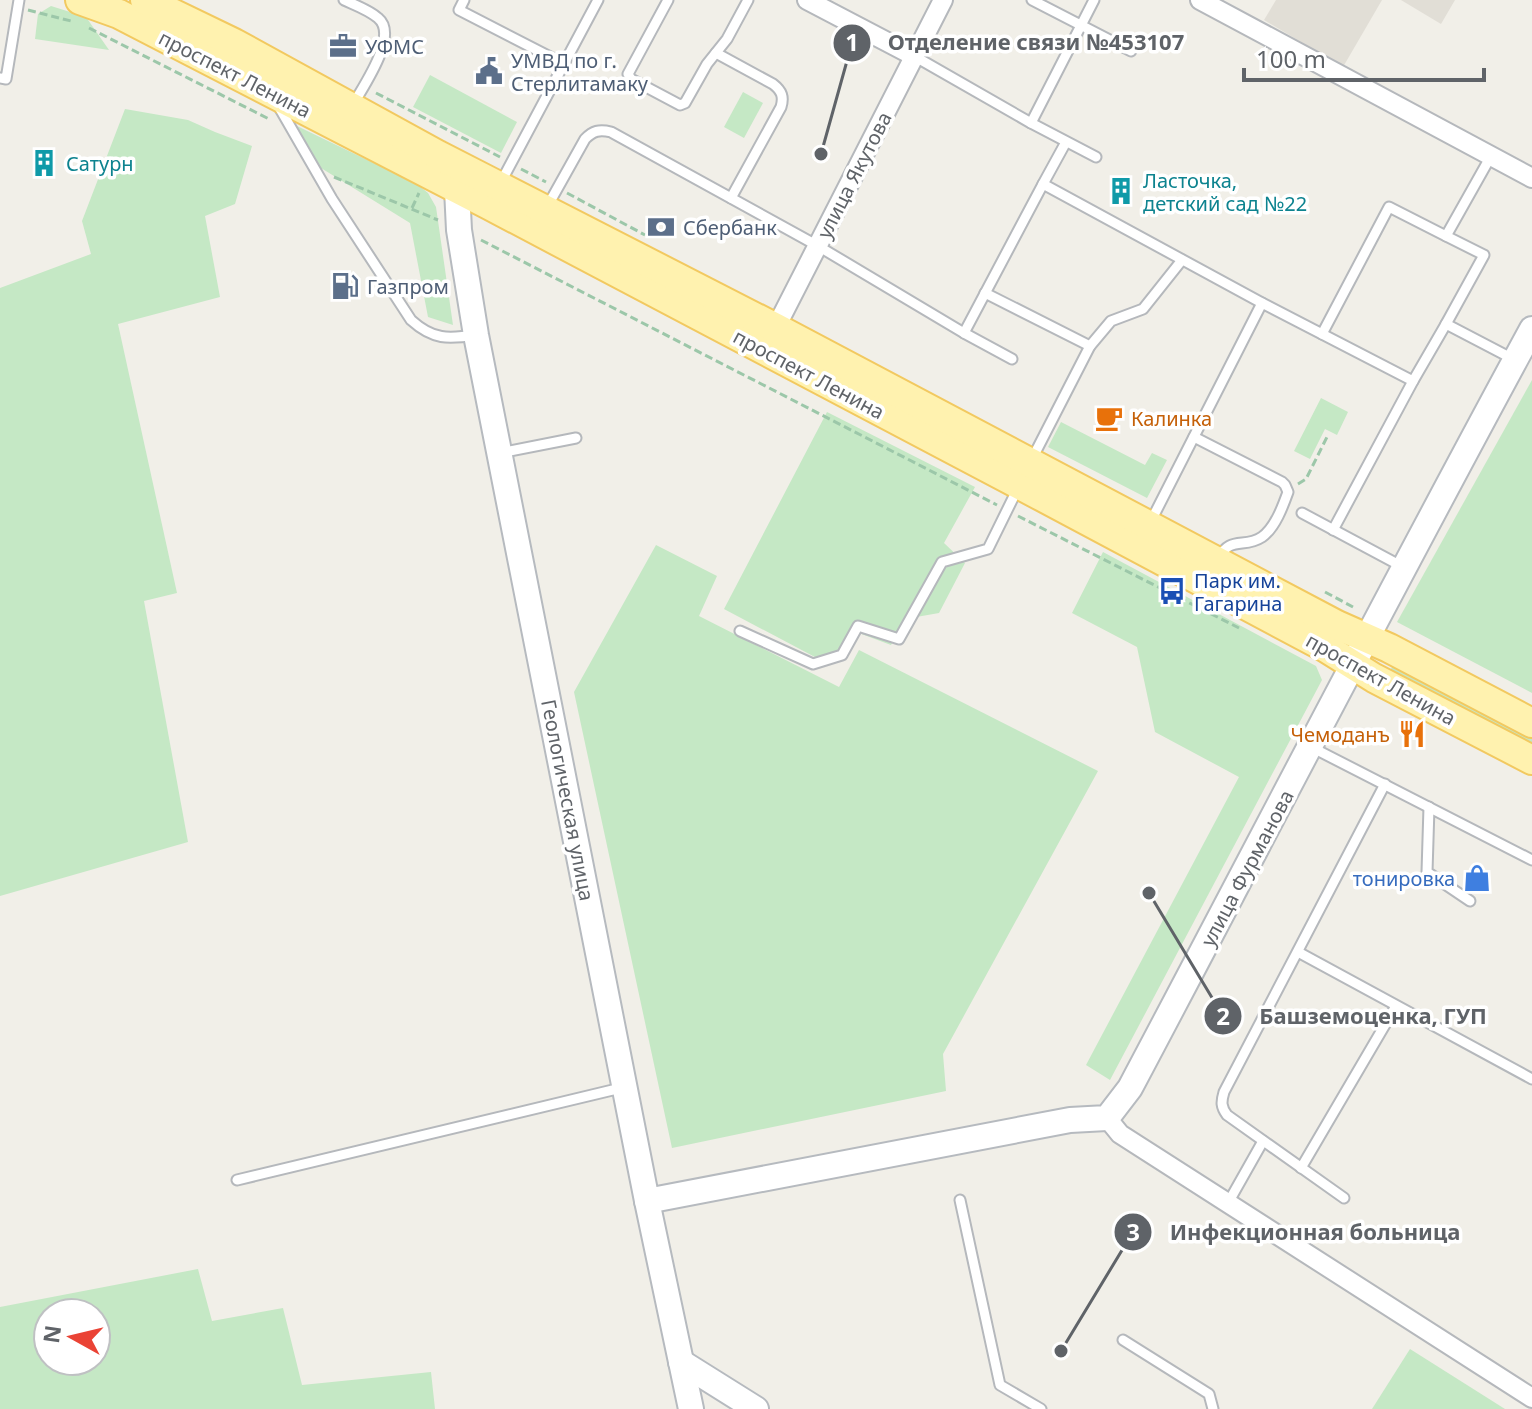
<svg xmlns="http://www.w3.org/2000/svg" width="1532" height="1409" font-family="'Noto Sans',sans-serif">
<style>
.education{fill:#e1ded6}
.green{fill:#c5e8c5;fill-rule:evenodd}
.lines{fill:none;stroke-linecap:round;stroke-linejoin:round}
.lane-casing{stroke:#b5b8bc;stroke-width:13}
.street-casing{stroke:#b5b8bc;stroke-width:22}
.secondary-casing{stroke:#b6babf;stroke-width:28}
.primary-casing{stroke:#f2c960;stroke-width:32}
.path{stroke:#9cc7a9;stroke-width:3;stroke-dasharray:8 4;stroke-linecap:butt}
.lane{stroke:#fff;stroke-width:9}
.street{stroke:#fff;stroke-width:18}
.secondary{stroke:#fff;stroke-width:24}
.primary{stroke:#fff2af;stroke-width:28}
.labels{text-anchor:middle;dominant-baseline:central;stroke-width:7;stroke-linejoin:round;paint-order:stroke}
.service-label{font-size:20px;fill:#4e5e75;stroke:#fff;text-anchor:start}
.street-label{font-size:20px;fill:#5f6368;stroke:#fff}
.culture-label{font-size:20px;fill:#0d838f;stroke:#fff;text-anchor:start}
.food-label{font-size:20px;fill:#c56008;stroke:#fff;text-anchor:start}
.transit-label{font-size:20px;fill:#164399;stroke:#fff;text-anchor:start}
.shop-label{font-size:20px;fill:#366cbe;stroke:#fff;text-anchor:end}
.leader{fill:none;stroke:#5f6368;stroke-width:3}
.callout-dot{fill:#5f6368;stroke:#fff;stroke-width:3}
.mark-label{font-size:24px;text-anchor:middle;font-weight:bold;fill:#fff}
.callout-label{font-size:22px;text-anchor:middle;font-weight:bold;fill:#5f6368;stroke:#fff;stroke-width:7;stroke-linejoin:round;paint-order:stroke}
</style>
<rect width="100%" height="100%" fill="#f1efe8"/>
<!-- education -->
<g class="education">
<path d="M1276,0H1382L1343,67L1264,20Z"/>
<path d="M1401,0H1455L1441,24Z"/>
</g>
<!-- green -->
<g class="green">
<path d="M51,6L86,17L109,50L35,39L38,14Z"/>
<path d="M430,75L517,122L501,153L413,107Z"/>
<path d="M743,92L763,103L744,138L724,127Z"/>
<path d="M125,109L188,120L215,132L252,146L235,204L205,216L220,297L118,324L177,593L144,601L188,842L0,896V288L91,254L82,221Z"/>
<path d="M297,126L417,184L428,193L436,207L453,325L428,317L410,223L321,168Z"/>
<path d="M1532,380V693L1397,622Z"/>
<path d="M1321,398L1348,412L1337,435L1325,429L1310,459L1294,451Z"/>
<path d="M827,412L975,487L944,543L965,563L939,613L905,619L891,645L856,632L830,665L724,609Z"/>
<path d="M1061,422L1145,465L1152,453L1167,460L1147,498L1048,447Z"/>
<path d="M656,545L717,576L699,616L839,687L859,650L1098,771L943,1054L946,1091L672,1148L574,692Z"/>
<path d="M1103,552L1316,666L1322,680L1110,1080L1086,1065L1239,777L1155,732L1137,647L1072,613Z"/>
<path d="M1394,663L1532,736V752L1388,675Z"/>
<path d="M198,1269L212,1321L283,1308L302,1385L431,1372L435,1409H0V1307ZM48,1313H96V1361H48Z"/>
<path d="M1410,1349L1505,1409H1372Z"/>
</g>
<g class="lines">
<!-- lane casing -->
<g class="lane-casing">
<g id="lane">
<path d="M344,0C355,5 369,10 378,18C399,35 364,85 354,103"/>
<path d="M464,0L459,10L564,64"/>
<path d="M668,0L628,74L631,79L680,105L685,103L707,64L727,39L748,0"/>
<path d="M1032,0L1131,51"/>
<path d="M716,53L773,84C782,91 784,97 781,107L731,198"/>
<path d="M914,56L1031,123L1096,157"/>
<path d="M0,78L6,79L19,0"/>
<path d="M279,107L332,199L411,320C433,340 448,339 476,335"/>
<path d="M1031,123L1094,0"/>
<path d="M501,182L598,0"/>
<path d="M1043,184L1066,142"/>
<path d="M547,207L585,139C593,131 599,129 611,132L818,246L964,333L1012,359"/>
<path d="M985,293L1090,346"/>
<path d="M1446,324L1484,255L1446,236"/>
<path d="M964,333L1043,184L1262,303L1413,381L1446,324L1515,360"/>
<path d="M1322,334L1389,207L1446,236L1491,156"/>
<path d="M1194,437L1282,482L1285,485L1288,492C1283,506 1275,528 1262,537C1244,549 1230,535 1218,559"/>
<path d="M500,453L576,438"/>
<path d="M1032,459L1090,346L1111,321L1143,309L1182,260"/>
<path d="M1302,513L1403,567"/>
<path d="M1151,521L1262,303"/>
<path d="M1333,530L1413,381"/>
<path d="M740,631L813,664L842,655L858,626L899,639L942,562L988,549L1018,488"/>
<path d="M1311,747L1532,860"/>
<path d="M1429,807L1427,872L1470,901"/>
<path d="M1298,952L1532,1079"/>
<path d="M1301,1168L1396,1006"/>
<path d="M237,1180L621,1088"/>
<path d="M1344,1198L1227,1115C1221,1107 1221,1102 1224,1092L1385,784"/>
<path d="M960,1200L1000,1385L1041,1409"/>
<path d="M1228,1203L1263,1141"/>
<path d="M1123,1340L1209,1394L1213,1409"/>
</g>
</g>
<!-- street casing -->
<g class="street-casing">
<g id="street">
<path d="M807,0L914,56"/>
<path d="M1200,0L1532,178"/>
<path d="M771,337L943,0"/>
<path d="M1107,1118L1120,1134L1532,1398"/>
</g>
</g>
<!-- secondary casing -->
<g class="secondary-casing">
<g id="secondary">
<path d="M457,189L459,230L476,335L647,1201L691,1409"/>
<path d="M647,1201L1070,1120L1107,1118L1130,1088C1264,835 1395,581 1532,329"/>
<path d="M681,1362L756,1409"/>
</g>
</g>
<!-- primary casing -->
<g class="primary-casing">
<g id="primary">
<path d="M80,0L119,14L489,205L1039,495L1326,648L1374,678L1532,760"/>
<path d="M145,0L234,43L438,155L776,328L1337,625L1389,648L1532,723"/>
</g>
</g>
<!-- path -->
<g class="path">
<path d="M28,10L71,21"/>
<path d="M89,28L271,120"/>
<path d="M376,93L500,157"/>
<path d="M521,169L546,182"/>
<path d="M334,177L438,220"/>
<path d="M567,193L645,235"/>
<path d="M412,208L419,193"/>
<path d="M481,240L997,505"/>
<path d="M1298,484L1306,479L1327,437"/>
<path d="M1018,516L1239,628"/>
<path d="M1325,592L1353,607"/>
</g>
<!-- lane -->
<use href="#lane" class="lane"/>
<!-- street -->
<use href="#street" class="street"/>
<!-- secondary -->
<use href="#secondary" class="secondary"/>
<!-- primary -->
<use href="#primary" class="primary"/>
</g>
<!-- icons -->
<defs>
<g id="office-bare" transform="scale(2.16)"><path d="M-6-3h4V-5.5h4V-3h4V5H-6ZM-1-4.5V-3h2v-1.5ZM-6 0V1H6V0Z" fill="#5c6f8a" stroke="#fff" stroke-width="2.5" paint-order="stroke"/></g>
<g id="civic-bare" transform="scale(2.16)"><path d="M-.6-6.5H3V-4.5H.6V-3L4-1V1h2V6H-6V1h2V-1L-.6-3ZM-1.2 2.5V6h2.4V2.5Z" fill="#5c6f8a" stroke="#fff" stroke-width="2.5" paint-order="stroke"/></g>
<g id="building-bare" transform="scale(2.16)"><path d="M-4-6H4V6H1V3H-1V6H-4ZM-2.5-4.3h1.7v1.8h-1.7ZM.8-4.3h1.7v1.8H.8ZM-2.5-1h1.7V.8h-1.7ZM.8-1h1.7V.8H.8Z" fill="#0f9aa8" stroke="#fff" stroke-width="2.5" paint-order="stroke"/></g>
<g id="bank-bare" transform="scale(2.16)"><path d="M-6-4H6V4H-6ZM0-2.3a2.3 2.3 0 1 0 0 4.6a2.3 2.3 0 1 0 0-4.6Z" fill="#5c6f8a" stroke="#fff" stroke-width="2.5" paint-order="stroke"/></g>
<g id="fuel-bare" transform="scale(2.16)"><path d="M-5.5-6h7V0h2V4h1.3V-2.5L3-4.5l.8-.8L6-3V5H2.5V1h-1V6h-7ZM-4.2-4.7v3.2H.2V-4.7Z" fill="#5c6f8a" stroke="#fff" stroke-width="2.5" paint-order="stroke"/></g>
<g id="cafe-bare" transform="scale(2.16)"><path d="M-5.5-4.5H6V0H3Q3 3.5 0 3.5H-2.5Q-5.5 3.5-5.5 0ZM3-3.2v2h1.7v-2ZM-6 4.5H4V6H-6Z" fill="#e8710a" stroke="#fff" stroke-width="2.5" paint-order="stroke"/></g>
<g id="bus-bare" transform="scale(2.16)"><path d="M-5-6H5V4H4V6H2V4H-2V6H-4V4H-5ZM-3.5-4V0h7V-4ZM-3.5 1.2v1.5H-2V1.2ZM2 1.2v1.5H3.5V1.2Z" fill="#1a4fb4" stroke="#fff" stroke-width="2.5" paint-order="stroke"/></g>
<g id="restaurant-bare" transform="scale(2.16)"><path d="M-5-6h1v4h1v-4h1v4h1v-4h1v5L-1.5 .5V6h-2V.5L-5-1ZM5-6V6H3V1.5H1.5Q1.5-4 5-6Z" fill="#e8710a" stroke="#fff" stroke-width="2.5" paint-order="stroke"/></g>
<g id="shop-bare" transform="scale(2.16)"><path d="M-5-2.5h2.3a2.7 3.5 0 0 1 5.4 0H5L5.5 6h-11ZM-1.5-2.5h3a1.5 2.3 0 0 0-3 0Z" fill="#3f7fe0" stroke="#fff" stroke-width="2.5" paint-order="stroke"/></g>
</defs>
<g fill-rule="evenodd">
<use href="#office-bare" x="343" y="46"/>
<use href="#civic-bare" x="489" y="71"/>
<use href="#building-bare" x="44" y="163"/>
<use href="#building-bare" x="1121" y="191"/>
<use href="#bank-bare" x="661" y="227"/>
<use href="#fuel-bare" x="345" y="286"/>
<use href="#cafe-bare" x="1109" y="418"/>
<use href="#bus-bare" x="1172" y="591"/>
<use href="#restaurant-bare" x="1412" y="734"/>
<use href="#shop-bare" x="1477" y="878"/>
</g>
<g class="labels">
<!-- service labels -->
<g class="service-label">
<text x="365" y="46">УФМС</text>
<text x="511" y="60">УМВД по г.<tspan x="511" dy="23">Стерлитамаку</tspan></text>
<text x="683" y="227">Сбербанк</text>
<text x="367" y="286">Газпром</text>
</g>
<!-- street labels -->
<g class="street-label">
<text transform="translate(235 74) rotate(27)">проспект Ленина</text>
<text transform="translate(854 175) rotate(-63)">улица Якутова</text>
<text transform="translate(809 374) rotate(28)">проспект Ленина</text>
<text transform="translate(1381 679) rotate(29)">проспект Ленина</text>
<text transform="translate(568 800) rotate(79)">Геологическая улица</text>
<text transform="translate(1247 868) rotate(-62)">улица Фурманова</text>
</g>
<!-- culture labels -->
<g class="culture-label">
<text x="66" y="163">Сатурн</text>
<text x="1143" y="180">Ласточка,<tspan x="1143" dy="23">детский сад №22</tspan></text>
</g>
<!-- food labels -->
<g class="food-label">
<text x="1131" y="418">Калинка</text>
<text x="1390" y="734" text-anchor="end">Чемоданъ</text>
</g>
<!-- transit labels -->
<g class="transit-label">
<text x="1194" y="580">Парк им.<tspan x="1194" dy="23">Гагарина</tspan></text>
</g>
<!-- shop labels -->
<g class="shop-label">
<text x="1455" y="878">тонировка</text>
</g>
</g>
<!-- callouts -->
<path class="leader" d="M821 154L852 43M1149 893L1223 1016M1061 1351L1133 1232"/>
<g class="callout-dot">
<circle cx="821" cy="154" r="8"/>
<circle cx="1149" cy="893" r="8"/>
<circle cx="1061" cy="1351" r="8"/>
<circle cx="852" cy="43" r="20"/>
<circle cx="1223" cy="1016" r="20"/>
<circle cx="1133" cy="1232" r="20"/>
</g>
<g class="mark-label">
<text x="852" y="51">1</text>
<text x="1223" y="1025">2</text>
<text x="1133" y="1241">3</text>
</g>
<g class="callout-label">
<text x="1036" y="50">Отделение связи №453107</text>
<text x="1373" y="1024">Башземоценка, ГУП</text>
<text x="1315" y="1240">Инфекционная больница</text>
</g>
<!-- north arrow -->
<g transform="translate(72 1337) rotate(278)"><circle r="38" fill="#ffffff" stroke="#bfc1c3" stroke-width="2"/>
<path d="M0-6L14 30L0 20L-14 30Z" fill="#ea4335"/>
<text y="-12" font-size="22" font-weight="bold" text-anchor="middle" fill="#5f6368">N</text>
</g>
<!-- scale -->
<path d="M1244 68v12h240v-12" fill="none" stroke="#5f6368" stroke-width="4"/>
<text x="1256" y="68" font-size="24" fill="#5f6368" stroke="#ffffff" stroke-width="6" paint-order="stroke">100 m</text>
</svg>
